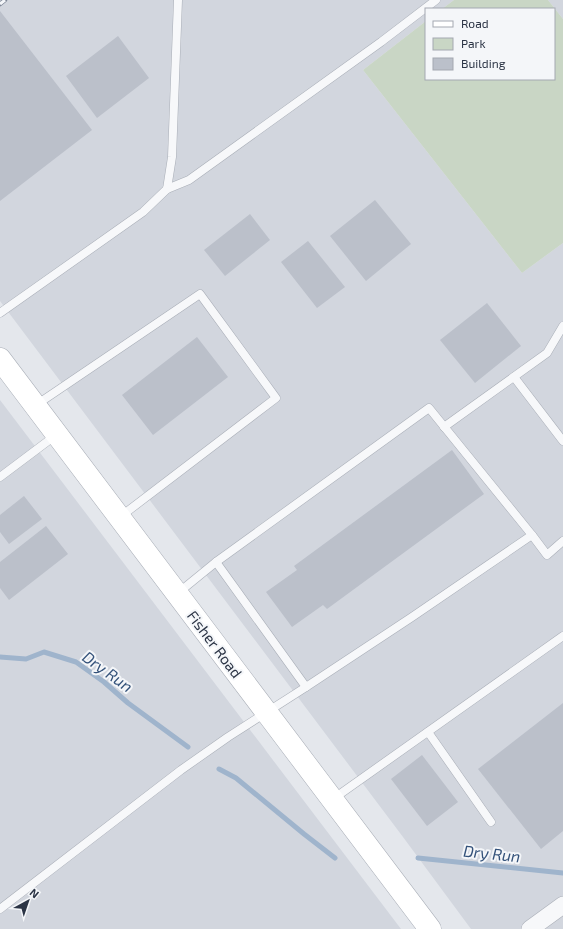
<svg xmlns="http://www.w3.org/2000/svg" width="563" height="929" font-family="'Exo 2',sans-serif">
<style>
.built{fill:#d2d6de}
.green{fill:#c9d6c5}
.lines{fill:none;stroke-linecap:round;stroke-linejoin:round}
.stream{stroke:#9fb4cc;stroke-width:5}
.building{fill:#bbc0ca}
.lane-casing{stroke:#a9aeb7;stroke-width:9}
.street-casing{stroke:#a9aeb7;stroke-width:18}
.secondary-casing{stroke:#a9aeb7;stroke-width:23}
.lane{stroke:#f7f8fa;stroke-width:8}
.street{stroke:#f7f8fa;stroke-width:17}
.secondary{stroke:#fff;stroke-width:22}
.rail-casing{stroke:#7d8696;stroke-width:4.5}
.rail{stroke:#f4f6f9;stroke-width:3;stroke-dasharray:9;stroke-linecap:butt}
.labels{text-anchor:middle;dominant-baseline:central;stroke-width:4;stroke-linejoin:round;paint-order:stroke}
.street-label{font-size:15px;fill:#2b3445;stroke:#f4f6f9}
.water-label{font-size:16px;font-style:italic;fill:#34527a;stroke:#f4f6f9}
</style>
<rect width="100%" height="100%" fill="#e4e7ec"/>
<!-- built -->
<g class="built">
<path d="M0,0H454L442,9H426V21L363,70L522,273L563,243V929H471L403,837L0,301Z"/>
<path d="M548,0H563V19Z"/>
<path d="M0,400L401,929H0Z"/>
</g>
<!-- green -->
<path class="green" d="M454,0H548L563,19V243L522,273L363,70L426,21V79H554V9H442Z"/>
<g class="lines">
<!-- stream -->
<g class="stream">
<path d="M0,657L26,659L44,652L76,662L104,682L128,703L188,747"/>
<path d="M219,769L236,778L304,834L335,858"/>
<path d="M418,858L563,873"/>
</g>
</g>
<!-- building -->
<g class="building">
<path d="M0,11L92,130L0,201Z"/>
<path d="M118,36L149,78L97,118L66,76Z"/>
<path d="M375,200L411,244L366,281L330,236Z"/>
<path d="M250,214L270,240L225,276L204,250Z"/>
<path d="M308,241L345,287L317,308L281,262Z"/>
<path d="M487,303L521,346L475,383L440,340Z"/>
<path d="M197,337L228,377L153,435L122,395Z"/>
<path d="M452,450L484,494L327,609L323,605L292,627L266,592L297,570L294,566Z"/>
<path d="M24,496L42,519L9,544L0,532V515Z"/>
<path d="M46,526L68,554L9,600L0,588V562Z"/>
<path d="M563,703V831L541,849L478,769Z"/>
<path d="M422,755L458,802L427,826L391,779Z"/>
</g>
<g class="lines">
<!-- lane casing -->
<g class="lane-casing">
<g id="lane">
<path d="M167,189L189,180L381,42L436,0"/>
<path d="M0,313L143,212L167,189L172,157L178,0"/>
<path d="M514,377L563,441"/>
<path d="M36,405L200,294L276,398L120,517"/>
<path d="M444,427L547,353L563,326"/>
<path d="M0,477L56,435"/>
<path d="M532,535L547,555L563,541"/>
<path d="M216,562L429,408L532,535L412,617L306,687"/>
<path d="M428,732L491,822"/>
<path d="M333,799L563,636"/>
<path d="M0,909L181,770L228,737L306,687L216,562L178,593"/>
</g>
</g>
<!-- street casing -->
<g class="street-casing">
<path id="street" d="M530,929L563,905"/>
</g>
<!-- secondary casing -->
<g class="secondary-casing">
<path id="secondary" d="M0,359L430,929"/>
</g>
<!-- lane -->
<use href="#lane" class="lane"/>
<!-- street -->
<use href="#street" class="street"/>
<!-- secondary -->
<use href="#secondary" class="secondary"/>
<!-- rail casing -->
<g class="rail-casing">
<path id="rail" d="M0,4L5,0"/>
</g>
<!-- rail -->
<use href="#rail" class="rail"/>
</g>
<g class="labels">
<!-- street labels -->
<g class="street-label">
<text transform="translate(215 644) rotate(53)">Fisher Road</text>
</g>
<!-- water labels -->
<g class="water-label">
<text transform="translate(108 671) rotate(36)">Dry Run</text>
<text transform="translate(492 853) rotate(6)">Dry Run</text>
</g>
</g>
<!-- legend -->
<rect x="425" y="8" width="130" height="72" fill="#f4f6f9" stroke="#a4a8b1"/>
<rect x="433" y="21" width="20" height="6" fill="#ffffff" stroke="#a4a8b1"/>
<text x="461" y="28" font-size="12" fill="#2b3445">Road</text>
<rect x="433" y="38" width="20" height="12" fill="#c9d6c5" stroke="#a4a8b1"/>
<text x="461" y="48" font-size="12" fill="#2b3445">Park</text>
<rect x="433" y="58" width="20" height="12" fill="#bbc0ca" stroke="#a4a8b1"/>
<text x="461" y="68" font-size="12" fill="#2b3445">Building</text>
<!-- north arrow -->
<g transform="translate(28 901) rotate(40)" stroke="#f4f6f9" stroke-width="3" paint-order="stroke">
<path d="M0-3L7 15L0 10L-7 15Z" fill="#2b3445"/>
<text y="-6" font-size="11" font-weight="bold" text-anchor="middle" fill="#2b3445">N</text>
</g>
</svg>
